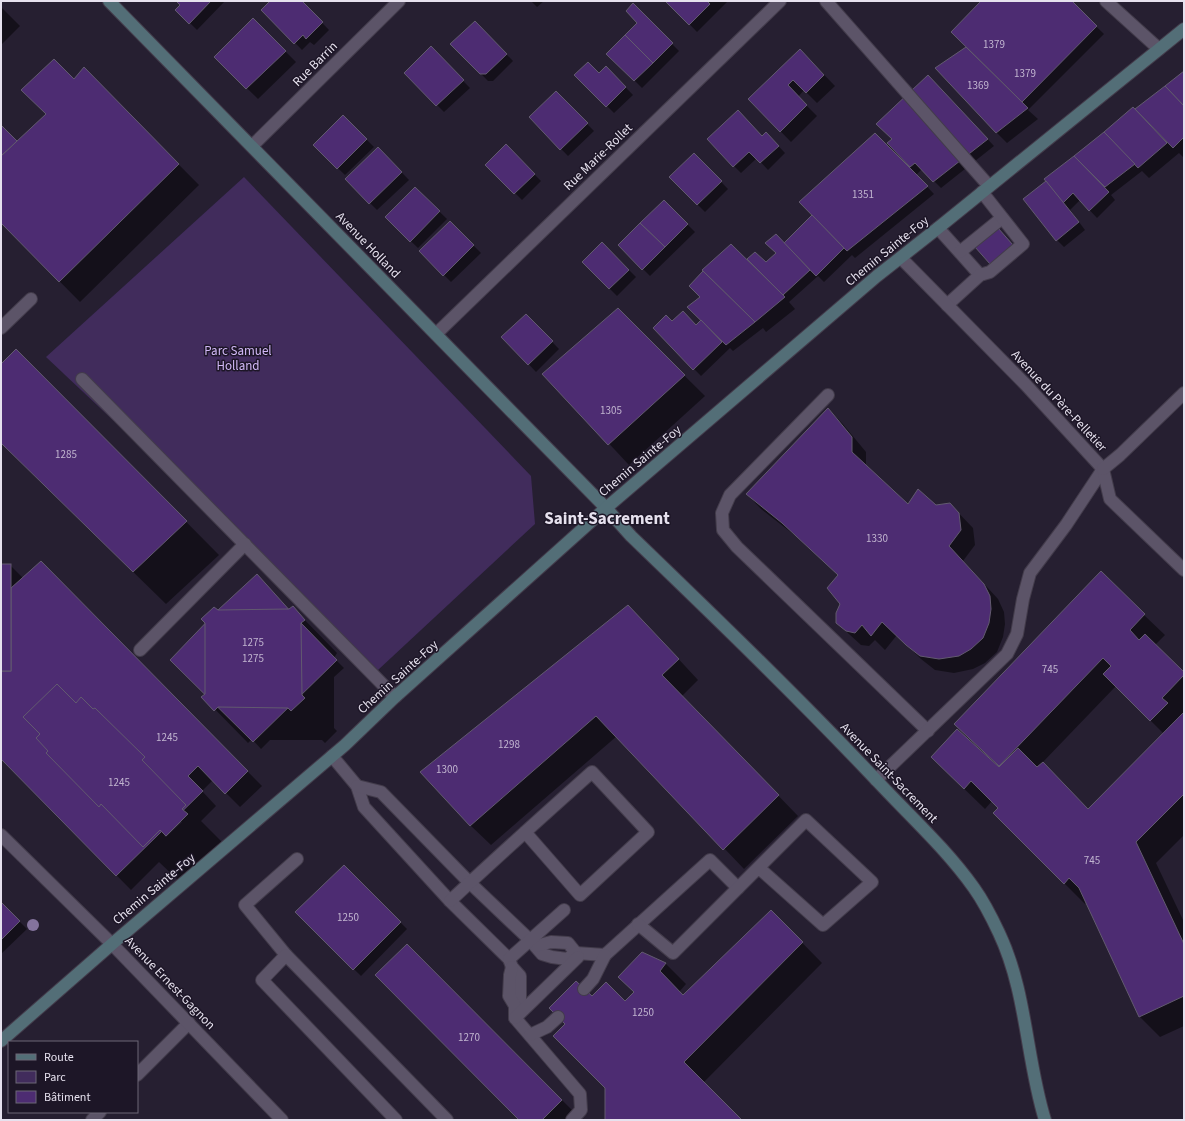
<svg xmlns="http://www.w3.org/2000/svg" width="1185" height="1121" font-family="'Source Sans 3',sans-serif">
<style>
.green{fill:#412c5c}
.shadow{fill:#0007;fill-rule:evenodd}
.building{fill:#4d2c72;stroke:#625a6f}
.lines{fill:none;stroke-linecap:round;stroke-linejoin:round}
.lane-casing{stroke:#433c4b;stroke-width:14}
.street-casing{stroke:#433c4b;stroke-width:14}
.secondary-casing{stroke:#433c4b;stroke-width:14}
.lane{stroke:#5c5468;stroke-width:12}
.street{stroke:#5c5468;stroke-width:12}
.secondary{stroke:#536e77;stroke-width:12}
.tree{fill:#84739d}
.labels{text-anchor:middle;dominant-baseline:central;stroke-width:3;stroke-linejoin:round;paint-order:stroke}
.number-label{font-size:11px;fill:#c0b4cf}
.street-label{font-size:13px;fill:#e6e1ee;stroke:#1d1627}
.park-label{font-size:13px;fill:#d1b8f6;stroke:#1d1627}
.district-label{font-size:17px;font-weight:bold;fill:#e6e1ee;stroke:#1d1627}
</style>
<rect width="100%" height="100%" fill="#261f31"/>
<!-- green -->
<path class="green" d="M244,177L531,476L535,524L378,670L46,357Z"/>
<!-- shadow -->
<g class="shadow">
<path d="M177,1H225L197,30L177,10L182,5Z"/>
<path d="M272,1H301L329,30L314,45L310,42L302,50L263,10Z"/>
<path d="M531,1H544L537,7Z"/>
<path d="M667,1H728L697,32Z"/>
<path d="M983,1H1070L1104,34L1028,110L1038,119L1007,143L996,132L980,63L982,61Z"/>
<path d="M633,5L679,51L642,88L608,54L639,23Z"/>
<path d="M1,7L20,26L1,45Z"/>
<path d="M253,19L296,62L258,99L215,57Z"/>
<path d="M475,22L513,61L493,81H488L452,44Z"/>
<path d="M431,48L470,88L444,112L405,73Z"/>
<path d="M800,50L835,86L817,103L804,90L798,97L817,116L791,142L749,99Z"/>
<path d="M606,67L633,95L614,113L576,75L599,74Z"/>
<path d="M84,69L199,185L80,302L1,222V126L17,142L47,115Z"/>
<path d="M1184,72V158L1179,153L1149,178L1142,171L1111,195L1115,200L1097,218L1080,200L1070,210L1085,230L1064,247L1057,240L1048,181L1046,179Z"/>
<path d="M935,83L994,146L941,188L922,169L916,175L934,194L855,258L852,255L824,282L818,276L789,302L795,309L766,332L763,328L733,351L730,348L701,376L654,328L696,326L702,320L701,297L713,282L747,261L755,253L766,263L813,215L875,134L887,145L893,139Z"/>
<path d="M556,92L594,131L568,156L530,117Z"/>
<path d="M343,116L374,147L345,175L314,145Z"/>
<path d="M766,133L785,153L768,170L757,158L741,173L734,166Z"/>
<path d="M506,146L541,181L522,200L487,165Z"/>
<path d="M378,148L409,180L377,210L346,179Z"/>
<path d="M694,154L728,189L705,212L670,177Z"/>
<path d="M415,188L447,219L418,248L386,217Z"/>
<path d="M664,201L695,232L650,276L619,245Z"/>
<path d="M450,222L481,253L451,282L420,251Z"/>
<path d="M602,243L636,277L617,296L583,262Z"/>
<path d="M617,309L705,396L629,465L544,374Z"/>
<path d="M526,315L559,349L536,372L503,337Z"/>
<path d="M16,350L219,555L166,604L1,443V366Z"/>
<path d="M828,409L842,423L866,452V467L909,505L936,506L950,504L973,528L975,545L963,561L998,599L1004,612L1005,624L1003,637L997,652L985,663L973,669L954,673L935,670L921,659L897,635L885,650L875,640L869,646L861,645L837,623L841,604L839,575L797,537L761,509L747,494Z"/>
<path d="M41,562L262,786L240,807L213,780L202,791L216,806L201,821L222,842L218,846L224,852L180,882L159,862L131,890L1,758V565H10L23,578ZM180,821L182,822L166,837L164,836Z"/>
<path d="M293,608L337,653L334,658L344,668L334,677V728L337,731L325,743L322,740H270L261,749L252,739L248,743L203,697L206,694L217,611L290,610Z"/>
<path d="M1144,615L1165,635L1155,645L1184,673V835L1156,863L1184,922V1026L1160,1037L1140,1017L1087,901L1085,904L994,813L1000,808L992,801L985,809L952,777L999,769L1000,767L955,724ZM1116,686L1164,734L1088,810L1042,763Z"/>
<path d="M648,626L698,680L682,696L798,816L744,869L617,736L491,845L470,825Z"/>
<path d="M344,866L407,929L361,976L296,912Z"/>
<path d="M1,903L27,929L1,954Z"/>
<path d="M771,911L822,963L703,1083L740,1120H606V1088L592,998L625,1002L635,992L642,954L666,964L686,984L679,992L683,996Z"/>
<path d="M407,946L576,1114L570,1120H521Z"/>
</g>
<!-- building -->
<g class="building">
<path d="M176,1H211L189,24L175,10L180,5Z"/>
<path d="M270,1H302L323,22L306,39L303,35L294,44L261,10Z"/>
<path d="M665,1H707L710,4L689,25Z"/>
<path d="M981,1H1072L1097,26L1022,102L951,32Z"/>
<path d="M633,3L673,43L653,63L625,35L637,23L626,11Z"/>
<path d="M253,18L286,51L246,89L214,57Z"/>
<path d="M475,21L507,54L486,74H480L450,44Z"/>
<path d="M625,35L653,63L634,81L606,54Z"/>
<path d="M431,46L464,80L436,106L404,73Z"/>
<path d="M966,47L1028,108L996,133L935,68Z"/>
<path d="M800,49L824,75L806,93L793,80L788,85L807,105L780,132L748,99Z"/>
<path d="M54,59L74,79L84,67L179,164L59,282L1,223V156L46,114L21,90Z"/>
<path d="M588,62L599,73L606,66L626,87L606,107L574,75Z"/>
<path d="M1184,71V106L1165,86Z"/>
<path d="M928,75L988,139L933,182L915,163L910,167L887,143L892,139L876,124Z"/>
<path d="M1165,86L1184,106V137L1173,148L1135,109Z"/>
<path d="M556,91L588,123L560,150L529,117Z"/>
<path d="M1133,107L1167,143L1138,168L1104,132Z"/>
<path d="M738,110L762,136L766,132L779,146L760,163L749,152L733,167L707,139Z"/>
<path d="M343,115L367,139L337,169L313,145Z"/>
<path d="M1,125L17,141L1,156Z"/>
<path d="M1104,132L1135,164L1105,187L1074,156Z"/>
<path d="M875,133L928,186L847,251L799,202Z"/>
<path d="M506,144L535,174L514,194L485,165Z"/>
<path d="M378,147L402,172L369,204L345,179Z"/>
<path d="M694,153L722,181L697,205L669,177Z"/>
<path d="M1074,156L1109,192L1089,211L1073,193L1063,203L1044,179Z"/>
<path d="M1046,181L1079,222L1056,241L1023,199Z"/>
<path d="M415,187L440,211L410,242L385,217Z"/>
<path d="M664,200L688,224L665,247L640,223Z"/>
<path d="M812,215L844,248L816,276L784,243Z"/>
<path d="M450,221L474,245L443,276L419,251Z"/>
<path d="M640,223L665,247L642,270L618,245Z"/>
<path d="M998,228L1013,245L990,264L975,247Z"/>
<path d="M776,234L810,270L783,295L747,259L755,252L766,262L776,253L765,243Z"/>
<path d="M602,242L629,270L609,289L582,262Z"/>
<path d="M731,244L785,297L755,322L702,270Z"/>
<path d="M703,271L755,322L726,345L687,307L700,297L689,286Z"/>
<path d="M618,308L685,375L608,445L542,374Z"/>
<path d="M683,311L696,325L701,320L722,342L693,370L653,328L666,315L672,321Z"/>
<path d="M526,314L553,341L528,365L501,337Z"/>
<path d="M16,349L187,521L133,572L1,443V364Z"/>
<path d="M828,408L852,437V452L908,504L918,489L936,505L950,503L959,513L961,530L949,546L984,584L990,596L991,609L989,623L983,638L971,649L959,656L939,659L920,656L906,645L882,622L871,636L862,625L855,633L846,631L836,623V613L840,604L827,588L838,575L782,523L746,494Z"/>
<path d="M41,561L248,771L225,794L198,766L188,776L203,791L116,876L1,759V671H11V588Z"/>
<rect x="1" y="564" width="10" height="107"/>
<path d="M1101,571L1145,614L1130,630L1139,640L1145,634L1184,672V675L1162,698L1168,703L1150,721L1103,674L1111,666L1103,658L999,766L954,724Z"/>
<path d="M257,574L301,623L337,660L253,742L170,660L218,610Z"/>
<path d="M628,605L679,659L662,675L779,795L723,850L596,716L470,826L420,772Z"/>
<path d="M293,606L305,620L301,623L302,695L305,698L291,711L288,708L218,707L214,711L201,697L205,694V623L201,619L214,607L218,610L289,609Z"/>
<path d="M57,684L76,703L81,697L93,709L95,708L145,757L142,760L186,805L182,809L188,814L166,836L160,830L143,847L101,804L99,807L46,753L48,751L36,738L40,734L23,717Z"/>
<path d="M1184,712V794L1136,842L1184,944V996L1139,1017L1079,888L1069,878L1064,884L993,813L998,808L971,781L964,789L931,757L957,729L999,767L1018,748L1037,767L1043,762L1088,809Z"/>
<path d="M344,865L401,922L353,970L295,912Z"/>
<path d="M1,902L20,921L1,940Z"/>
<path d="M771,910L803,942L684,1062L742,1120H605V1088L553,1036L565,1024L549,1008L576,981L592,996L606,982L625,1001L634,992L618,977L642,952L666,963L660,971L683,995Z"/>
<path d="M407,944L562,1100L542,1120H519L375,975Z"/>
</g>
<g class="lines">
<!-- lane casing -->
<g class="lane-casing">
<g id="lane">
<path d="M826,1L989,186"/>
<path d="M1106,1L1159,49"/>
<path d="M938,228L980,275"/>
<path d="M960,252L1002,218"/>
<path d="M947,305L980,275L990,272L1023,244L982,192"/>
<path d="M1,328L31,299"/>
<path d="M82,379L395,697"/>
<path d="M828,395L730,495L722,513L723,530L737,547L928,731"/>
<path d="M140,650L245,544"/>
<path d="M332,756L357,786L364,807L450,901L509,959L512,967L520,976V999L515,1006"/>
<path d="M876,780L1007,654L1017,634L1023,599L1030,573L1066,525L1103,469"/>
<path d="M357,786L381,792L469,882L530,940L542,954L552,957L567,959L576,953L605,955L710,860L738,888"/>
<path d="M450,901C497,857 545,814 592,772L648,832L580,895L525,832"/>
<path d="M638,924L673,953L806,820L872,882L823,925L759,868"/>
<path d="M536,946L551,942L568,943L576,953"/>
<path d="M286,955L245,905L297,859"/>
<path d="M509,959L564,910"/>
<path d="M512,967L510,975L509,996L515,1006V1018L580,1094L581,1110L572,1120"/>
<path d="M584,989L593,979L605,955"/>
<path d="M515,1018L578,957"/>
<path d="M530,1035L547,1027L558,1017"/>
<path d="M137,1075L189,1023"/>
<path d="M92,1120L100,1112"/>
<path d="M396,1120L262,980L286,955L447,1120"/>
</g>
</g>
<!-- street casing -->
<g class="street-casing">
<g id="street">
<path d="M252,146L399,1"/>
<path d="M901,258L1026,385L1103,469L1110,499L1184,570"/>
<path d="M436,334L780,1"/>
<path d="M1103,469L1120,455L1184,393"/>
<path d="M1,835L112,944L282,1120"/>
</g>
</g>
<!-- secondary casing -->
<g class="secondary-casing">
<g id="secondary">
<path d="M109,1L606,508L631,536C715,617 800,699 880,784C912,818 947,850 974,888C984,902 992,918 999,933C1027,992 1026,1059 1045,1120"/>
<path d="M1,1041L112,944L345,745L395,697L606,508L877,276L938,228L1184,29"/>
</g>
</g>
<!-- lane -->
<use href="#lane" class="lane"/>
<!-- street -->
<use href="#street" class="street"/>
<!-- secondary -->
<use href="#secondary" class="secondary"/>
</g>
<!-- trees -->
<circle class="tree" cx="33" cy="925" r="6"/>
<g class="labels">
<!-- number labels -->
<g class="number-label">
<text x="994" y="44">1379</text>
<text x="1025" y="73">1379</text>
<text x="978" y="85">1369</text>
<text x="863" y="194">1351</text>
<text x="611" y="410">1305</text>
<text x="66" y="454">1285</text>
<text x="877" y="538">1330</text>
<text x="253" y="642">1275</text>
<text x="253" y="658">1275</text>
<text x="1050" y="669">745</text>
<text x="167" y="737">1245</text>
<text x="509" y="744">1298</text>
<text x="447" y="769">1300</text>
<text x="119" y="782">1245</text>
<text x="1092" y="860">745</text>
<text x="348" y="917">1250</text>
<text x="643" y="1012">1250</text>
<text x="469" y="1037">1270</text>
</g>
<!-- street labels -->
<g class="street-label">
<text transform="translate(315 64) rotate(-45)">Rue Barrin</text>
<text transform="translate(598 157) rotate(-44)">Rue Marie-Rollet</text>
<text transform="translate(368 245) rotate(46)">Avenue Holland</text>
<text transform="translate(887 251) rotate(-39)">Chemin Sainte-Foy</text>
<text transform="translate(1059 401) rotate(47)">Avenue du Père-Pelletier</text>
<text transform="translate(640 461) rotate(-40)">Chemin Sainte-Foy</text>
<text transform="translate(398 677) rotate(-42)">Chemin Sainte-Foy</text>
<text transform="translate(889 773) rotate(46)">Avenue Saint-Sacrement</text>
<text transform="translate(154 889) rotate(-40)">Chemin Sainte-Foy</text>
<text transform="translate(170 983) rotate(46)">Avenue Ernest-Gagnon</text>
</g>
<!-- park labels -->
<g class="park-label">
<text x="238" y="351">Parc Samuel<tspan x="238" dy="15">Holland</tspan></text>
</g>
<!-- district labels -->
<g class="district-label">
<text x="607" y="519">Saint-Sacrement</text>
</g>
</g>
<!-- border -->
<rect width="1185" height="1121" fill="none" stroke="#e6e1ee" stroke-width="4"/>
<!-- legend -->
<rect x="8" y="1041" width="130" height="72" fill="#1d1627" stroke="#6d6777"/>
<rect x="16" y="1054" width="20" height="6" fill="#536e77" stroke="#6d6777"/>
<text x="44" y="1061" font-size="12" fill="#e6e1ee">Route</text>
<rect x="16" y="1071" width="20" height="12" fill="#412c5c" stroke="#6d6777"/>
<text x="44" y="1081" font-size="12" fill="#e6e1ee">Parc</text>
<rect x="16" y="1091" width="20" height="12" fill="#4d2c72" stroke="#6d6777"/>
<text x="44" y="1101" font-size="12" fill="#e6e1ee">Bâtiment</text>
</svg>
